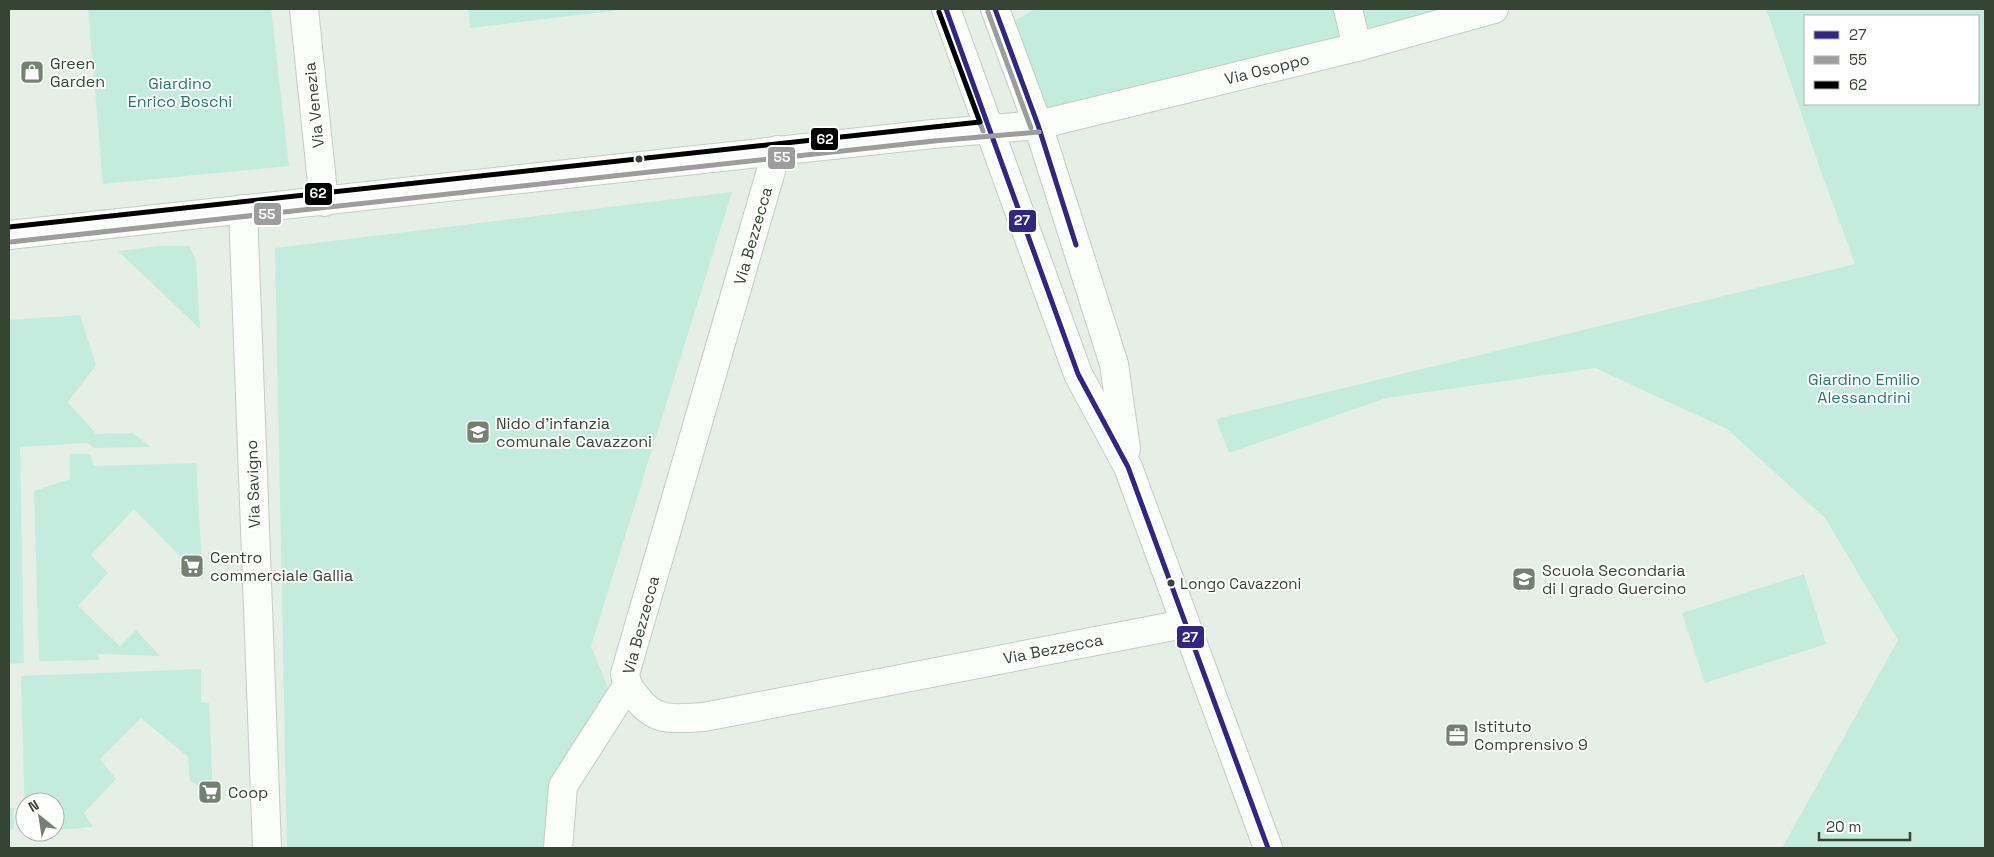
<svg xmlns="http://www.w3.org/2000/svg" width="1994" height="857" font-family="'Space Grotesk',sans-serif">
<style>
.green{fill:#c4ecde;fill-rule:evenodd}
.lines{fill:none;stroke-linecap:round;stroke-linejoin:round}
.minor-casing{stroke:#c4cdc3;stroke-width:30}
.minor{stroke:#fbfdfb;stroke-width:28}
.bus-1-casing{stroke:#fff;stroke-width:9}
.bus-2-casing{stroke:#fff;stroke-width:9}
.bus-3-casing{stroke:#fff;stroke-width:9}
.bus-1{stroke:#312783;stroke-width:5}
.bus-2{stroke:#9d9d9d;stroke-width:5}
.bus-3{stroke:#000;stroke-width:5}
.bus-dot{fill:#354433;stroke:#fff;stroke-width:2}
.labels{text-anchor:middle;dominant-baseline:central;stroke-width:4;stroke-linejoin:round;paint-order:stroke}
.bus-label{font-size:15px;fill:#354433;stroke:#fff;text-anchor:start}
.poi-label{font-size:16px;fill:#354433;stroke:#fff;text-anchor:start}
.street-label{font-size:16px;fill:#354433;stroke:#fff}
.park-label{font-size:16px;fill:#237970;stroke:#fff}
.line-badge{stroke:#fff;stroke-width:2}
.badge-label{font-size:14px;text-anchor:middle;font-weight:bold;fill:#fff}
</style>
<rect width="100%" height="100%" fill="#e6efe6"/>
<!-- green -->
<g class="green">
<path d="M88,9H271L289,166L103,184Z"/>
<path d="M468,9H628L470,28Z"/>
<path d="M1035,9H1448L1038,125L1002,28Z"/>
<path d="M1766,9H1985V848H1782L1898,640L1825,518L1727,429L1595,368L1386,398L1229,453L1216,419L1855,264L1818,163ZM1978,16V104H1805V16Z"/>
<path d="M732,192L591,646L608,688L549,848H287L275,248Z"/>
<path d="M159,246H189L196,259L200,329L118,251Z"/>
<path d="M80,315L96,365L68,402L96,434L133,433L151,447L94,448L87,443L20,447L24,663L9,664V320Z"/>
<path d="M70,454H91L93,466L196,463L203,580L134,509L91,555L108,573L78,606L120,646L136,630L160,656L98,654L99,660L39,661L34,491L70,479Z"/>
<path d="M1804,574L1826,644L1705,683L1682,613Z"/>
<path d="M201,669V702L209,703L213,797L190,780L188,757L141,718L100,759L116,779L84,813L93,827L55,830V802H25V816L21,676Z"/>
<path d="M9,808H13L14,828L9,831Z"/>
</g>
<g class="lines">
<!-- minor casing -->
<g class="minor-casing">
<g id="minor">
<path d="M304,9L324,202"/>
<path d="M946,9L1078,374L1128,467L1268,848"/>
<path d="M995,9L1038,125L1114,364L1126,449"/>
<path d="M1348,9L1357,47"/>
<path d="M777,150L625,674C627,685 630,690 637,698C657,724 675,718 704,717L1184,624"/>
<path d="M243,209L267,848"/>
<path d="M9,235L933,134L1038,125L1357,47L1494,9"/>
<path d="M558,848L563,786L627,686"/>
</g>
</g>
<!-- minor -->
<use href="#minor" class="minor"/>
<!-- bus-1 casing -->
<g class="bus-1-casing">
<g id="bus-1">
<path d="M946,9L1078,374L1128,467L1268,848"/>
<path d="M995,9L1038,125L1076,245"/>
</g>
</g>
<!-- bus-2 casing -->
<g class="bus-2-casing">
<g id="bus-2">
<path d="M939,12L983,131"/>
<path d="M988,12L1031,128"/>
<path d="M10,242L934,141L1039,132"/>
</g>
</g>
<!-- bus-3 casing -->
<g class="bus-3-casing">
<path id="bus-3" d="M9,227L980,122L939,12"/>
</g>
<!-- bus-1 -->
<use href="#bus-1" class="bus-1"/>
<!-- bus-2 -->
<use href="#bus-2" class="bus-2"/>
<!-- bus-3 -->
<use href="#bus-3" class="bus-3"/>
</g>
<!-- icons -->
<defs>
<g id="shop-square" transform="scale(1.25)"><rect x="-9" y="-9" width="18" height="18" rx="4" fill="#738072" stroke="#fff"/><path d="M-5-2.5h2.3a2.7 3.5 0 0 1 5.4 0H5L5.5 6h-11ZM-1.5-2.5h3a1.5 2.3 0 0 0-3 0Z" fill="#fff"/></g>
<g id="school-square" transform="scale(1.25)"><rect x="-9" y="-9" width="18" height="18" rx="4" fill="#738072" stroke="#fff"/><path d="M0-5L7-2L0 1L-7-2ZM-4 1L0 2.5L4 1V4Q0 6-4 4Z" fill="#fff"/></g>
<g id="supermarket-square" transform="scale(1.25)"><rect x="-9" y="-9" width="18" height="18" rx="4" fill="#738072" stroke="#fff"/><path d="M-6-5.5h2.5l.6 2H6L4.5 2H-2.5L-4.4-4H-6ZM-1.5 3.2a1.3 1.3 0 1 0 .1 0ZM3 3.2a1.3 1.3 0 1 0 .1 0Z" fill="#fff"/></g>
<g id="office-square" transform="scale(1.25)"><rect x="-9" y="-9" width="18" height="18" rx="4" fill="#738072" stroke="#fff"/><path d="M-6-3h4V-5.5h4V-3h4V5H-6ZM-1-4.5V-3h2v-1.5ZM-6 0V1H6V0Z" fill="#fff"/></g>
</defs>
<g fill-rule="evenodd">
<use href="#shop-square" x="32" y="72"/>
<use href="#school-square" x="478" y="432"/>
<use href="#supermarket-square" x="192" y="566"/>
<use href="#school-square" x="1524" y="579"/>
<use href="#office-square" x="1457" y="735"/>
<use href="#supermarket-square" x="210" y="792"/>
</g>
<!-- markers -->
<g class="bus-dot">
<circle cx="639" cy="159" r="4.5"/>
<circle cx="1171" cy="583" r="4.5"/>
</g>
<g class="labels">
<!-- bus labels -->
<g class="bus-label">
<text x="1180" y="583">Longo Cavazzoni</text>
</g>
<!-- poi labels -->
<g class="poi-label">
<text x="50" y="63">Green<tspan x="50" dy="18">Garden</tspan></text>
<text x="496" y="423">Nido d'infanzia<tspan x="496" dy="18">comunale Cavazzoni</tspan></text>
<text x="210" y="557">Centro<tspan x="210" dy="18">commerciale Gallia</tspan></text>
<text x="1542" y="570">Scuola Secondaria<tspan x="1542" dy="18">di I grado Guercino</tspan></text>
<text x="1474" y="726">Istituto<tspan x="1474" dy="18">Comprensivo 9</tspan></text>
<text x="228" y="792">Coop</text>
</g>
<!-- street labels -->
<g class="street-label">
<text transform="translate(1267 69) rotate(-14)">Via Osoppo</text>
<text transform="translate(314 105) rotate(-96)">Via Venezia</text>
<text transform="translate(753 236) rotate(-74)">Via Bezzecca</text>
<text transform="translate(253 484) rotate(-92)">Via Savigno</text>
<text transform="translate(641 625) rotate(-75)">Via Bezzecca</text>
<text transform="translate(1053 649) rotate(-11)">Via Bezzecca</text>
</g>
<!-- park labels -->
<g class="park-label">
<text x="180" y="83">Giardino<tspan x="180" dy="18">Enrico Boschi</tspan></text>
<text x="1864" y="379">Giardino Emilio<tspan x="1864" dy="18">Alessandrini</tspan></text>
</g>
</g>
<g class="line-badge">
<rect x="810" y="127" width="29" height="24" rx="5" fill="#000"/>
<rect x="767" y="146" width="29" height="24" rx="5" fill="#9d9d9d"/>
<rect x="304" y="182" width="29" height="24" rx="5" fill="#000"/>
<rect x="253" y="202" width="29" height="24" rx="5" fill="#9d9d9d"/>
<rect x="1008" y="209" width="29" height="24" rx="5" fill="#312783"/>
<rect x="1176" y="625" width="29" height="24" rx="5" fill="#312783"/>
</g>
<g class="badge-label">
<text x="825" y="144">62</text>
<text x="782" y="162">55</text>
<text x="318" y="198">62</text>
<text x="267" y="219">55</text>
<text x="1022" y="225">27</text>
<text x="1190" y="642">27</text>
</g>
<!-- border -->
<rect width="1994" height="857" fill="none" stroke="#354433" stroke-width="20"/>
<!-- legend -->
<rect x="1804" y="15" width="175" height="90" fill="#ffffff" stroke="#aeb4ad"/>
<rect x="1814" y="31" width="25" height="8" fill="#312783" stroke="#aeb4ad"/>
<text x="1849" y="40" font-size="15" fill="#354433">27</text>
<rect x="1814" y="56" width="25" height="8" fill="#9d9d9d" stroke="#aeb4ad"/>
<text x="1849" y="65" font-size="15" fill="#354433">55</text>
<rect x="1814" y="81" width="25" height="8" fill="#000000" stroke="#aeb4ad"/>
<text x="1849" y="90" font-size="15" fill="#354433">62</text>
<!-- north arrow -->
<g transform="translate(40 817) rotate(330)"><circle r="24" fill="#ffffff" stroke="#aeb4ad"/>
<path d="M0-4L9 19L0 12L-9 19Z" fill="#738072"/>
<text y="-8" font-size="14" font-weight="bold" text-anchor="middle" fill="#354433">N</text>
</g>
<!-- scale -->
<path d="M1819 832v8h91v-8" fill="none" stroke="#354433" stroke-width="2.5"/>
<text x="1826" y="832" font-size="15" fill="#354433" stroke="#ffffff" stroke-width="4" paint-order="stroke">20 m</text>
</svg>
